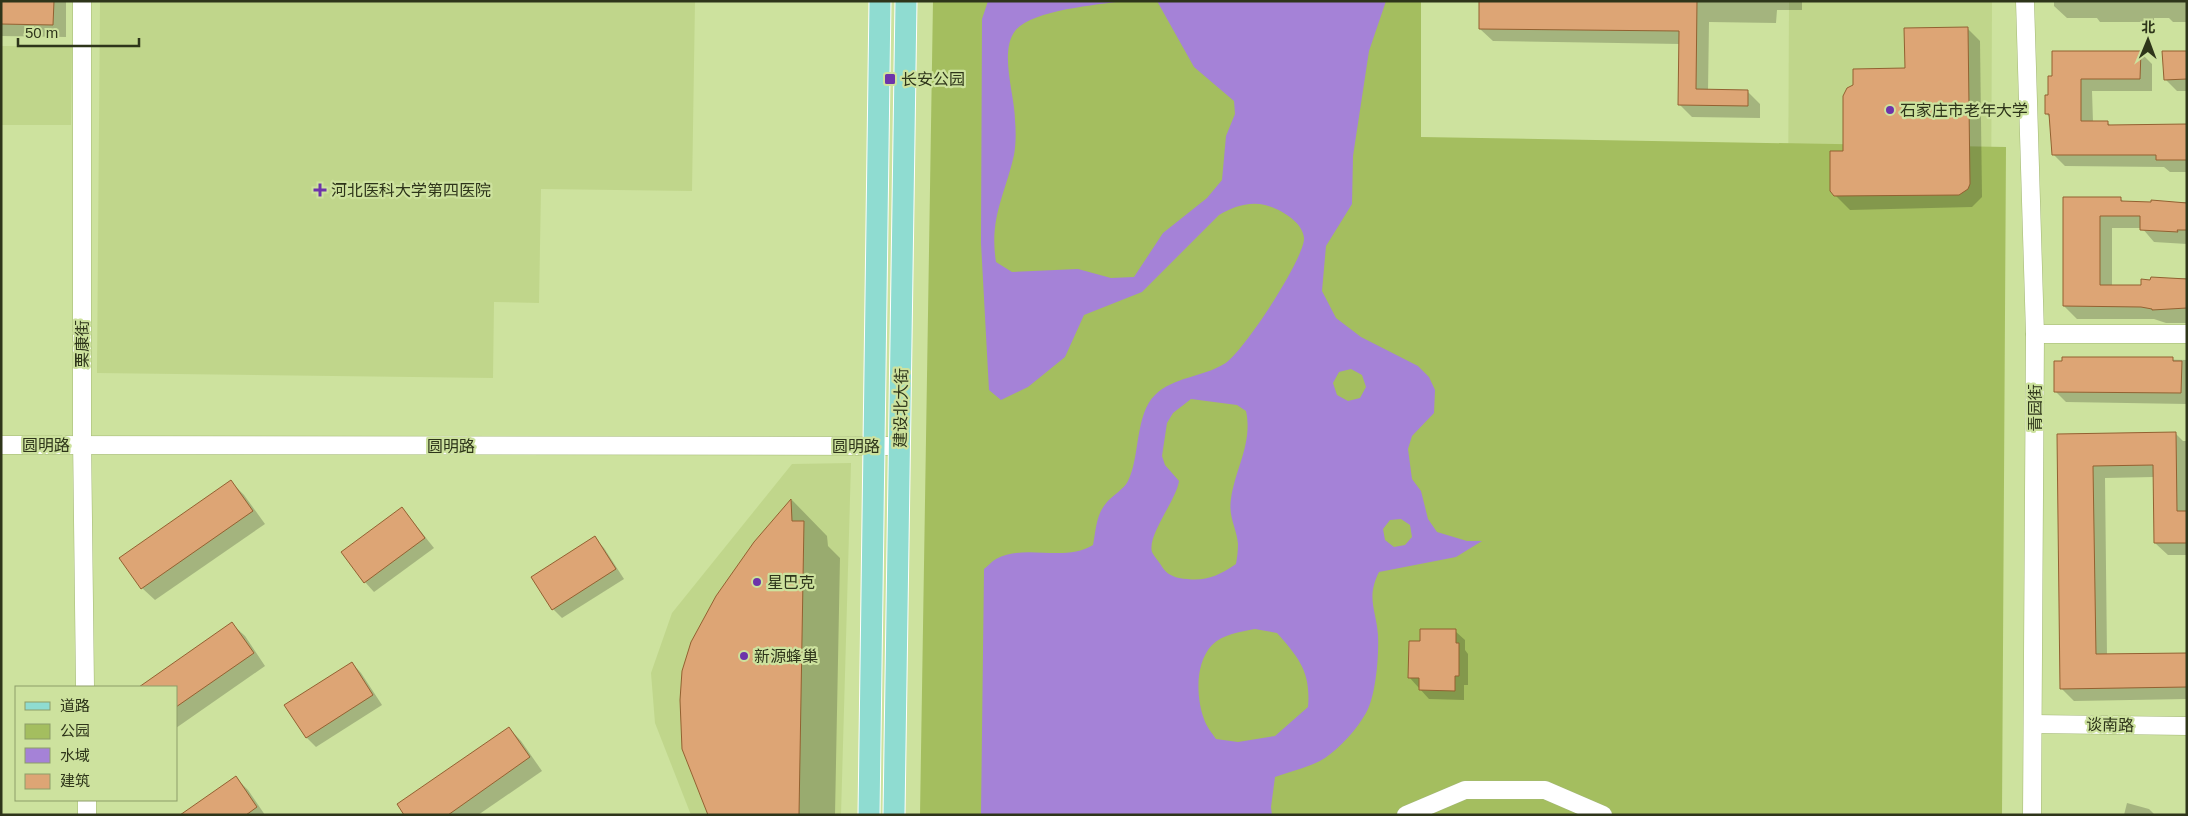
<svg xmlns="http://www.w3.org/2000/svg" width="2188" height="816" font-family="Helvetica,'Noto Sans SC',sans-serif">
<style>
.built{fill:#c0d68b}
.green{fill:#a4be5f}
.water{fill:#a582d7;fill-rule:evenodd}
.shadow{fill:#0003}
.building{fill:#dda575;stroke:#936131}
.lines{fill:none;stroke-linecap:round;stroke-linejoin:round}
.minor-casing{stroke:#a3b775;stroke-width:19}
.major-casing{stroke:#fff;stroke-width:23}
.minor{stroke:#fff;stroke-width:18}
.major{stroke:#8fdcd1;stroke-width:21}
.poi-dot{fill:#6d34aa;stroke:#cde29e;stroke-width:2}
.labels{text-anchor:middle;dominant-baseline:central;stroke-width:4.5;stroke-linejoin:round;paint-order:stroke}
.poi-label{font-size:16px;fill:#2e351a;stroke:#cde29e;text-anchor:start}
.street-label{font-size:16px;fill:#2e351a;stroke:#cde29e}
</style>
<rect width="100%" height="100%" fill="#cde29e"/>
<!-- built -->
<g class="built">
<path d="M100,1H695L692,191L541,189L539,303L494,302L493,378L97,373Z"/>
<path d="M1789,1H1992L1991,220L1788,219Z"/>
<path d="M1,46H72L71,125H1Z"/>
<path d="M851,463L841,815H691L655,723L651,673L672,613L792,464Z"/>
</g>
<!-- green -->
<path class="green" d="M933,1H1421V137L2006,147L2002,815H920Z"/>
<!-- water -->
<path class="water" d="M988,1H1123C1097,5 1031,10 1015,31C999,52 1015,96 1015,120C1016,131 1016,144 1014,155C1005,195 989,218 996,262L1012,272L1078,269L1111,278L1134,277L1163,233L1207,198L1222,180L1226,136L1235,114L1234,101L1194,67L1157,1H1386L1369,51L1353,156L1352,204L1326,246L1322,291L1336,318L1361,337L1418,366L1429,377L1435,390L1434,413L1412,436L1408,449L1412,479L1421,491L1428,519L1437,532L1467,541H1482L1456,557L1379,572C1366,598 1376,609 1378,635C1379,655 1376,696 1366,713C1357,729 1340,748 1325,758C1311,767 1291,771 1275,777L1271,807L1272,815H981L984,569C988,566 992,561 996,559C1025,543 1064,563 1093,545C1096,530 1096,514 1107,502C1113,495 1124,489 1128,481C1140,458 1135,414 1155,395C1173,377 1203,377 1224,364C1242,354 1305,258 1304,238C1303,222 1280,209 1265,205C1249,201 1232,207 1219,215L1142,292L1084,315L1065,357L1028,387L1001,400L989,390L981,243L982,19ZM1351,369L1362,375L1366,387L1360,398L1348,401L1337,395L1333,383L1339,372ZM1191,399L1237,405L1246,411C1253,443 1235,469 1231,499C1228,517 1237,529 1238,544C1238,551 1237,558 1236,564C1215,578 1204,582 1179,578C1170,576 1165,572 1161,565C1158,561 1154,556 1152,552C1147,535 1176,501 1179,481L1165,465L1162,456L1167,423L1173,413ZM1401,519L1410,525L1412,537L1405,545L1394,547L1385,540L1383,529L1390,520ZM1255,629L1277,633C1299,658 1311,672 1308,707L1275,736L1238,742L1216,739C1212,733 1206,726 1204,719C1196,697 1195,663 1212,645C1223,634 1240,632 1255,629Z"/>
<!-- shadow -->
<g class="shadow">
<path d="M1,1H66V37L1,36Z"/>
<path d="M1481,1H1802V10H1777L1776,23L1709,22L1708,91L1748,92L1760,104V118L1692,117L1679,104L1680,44L1493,41L1480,29Z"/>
<path d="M2054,1H2187V22H2173L2169,18H2154V22H2100L2097,18H2067L2054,6Z"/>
<path d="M1968,29L1980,41L1982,197L1972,207L1850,210L1831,191L1844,152L1906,69Z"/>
<path d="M2140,52L2152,64V91H2092L2093,122H2107L2111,126H2187V172H2170L2164,167L2065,166L2053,154L2050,118L2046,113L2050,96L2049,77Z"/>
<path d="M2187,52V91H2177L2165,79Z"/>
<path d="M2064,198H2120L2125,203L2187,202V244L2154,242L2142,228H2112V286H2142L2152,281V278H2187V323H2166L2154,319H2077L2064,306Z"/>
<path d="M2108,358L2187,360V404L2066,402L2055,391Z"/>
<path d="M2176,434L2183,441H2187V555H2168L2155,543L2154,477L2105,478L2107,655L2187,654V699L2074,701L2061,688L2058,435Z"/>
<path d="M231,482L244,495L265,524L155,600L142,588Z"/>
<path d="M792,500L827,536L828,546L840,558L835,815H710L755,543Z"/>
<path d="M402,508L434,548L374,592L365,582Z"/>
<path d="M595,538L604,548L624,579L562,618L553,609Z"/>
<rect x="2186" y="593" width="1" height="20"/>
<path d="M232,624L245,636L265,666L176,728V687H141Z"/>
<path d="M1455,631L1465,640V650L1468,654V685H1464V700L1429,699L1409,677L1421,643Z"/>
<path d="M352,663L361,673L382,705L316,747L306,737Z"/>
<path d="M509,728L521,741L542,771L478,815H406Z"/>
<path d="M236,778L248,790L265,815H182Z"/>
<path d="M2127,803L2149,809L2155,815H2124Z"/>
</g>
<!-- building -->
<g class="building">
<path d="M1,1H54L53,25L1,24Z"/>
<path d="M1479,1H1697L1696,89L1748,90V106L1678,105L1679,31L1479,29Z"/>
<path d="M1968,27L1970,184L1968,189L1959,195L1834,196L1830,191V151H1843V96L1847,88L1853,85V69L1905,68L1904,28Z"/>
<path d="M2052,51H2141L2140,79H2081V121H2108V125L2187,124V160H2156V155H2052L2049,114H2045V95H2048V76H2052Z"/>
<path d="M2162,51H2187V79L2164,80Z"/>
<path d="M2063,197H2121V201L2151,202V200L2187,203V230H2177L2178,232L2140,230V216H2100V285H2141V279L2150,280L2151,277L2187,279V308L2152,310V309L2141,307L2063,306Z"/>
<path d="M2062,357H2173V361H2182L2181,393L2054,392V361H2062Z"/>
<path d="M2176,432L2177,511H2187V543H2154L2153,465L2093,466L2096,654L2187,653V687L2060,689L2057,434Z"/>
<path d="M231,480L253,511L141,589L119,558Z"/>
<path d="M791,499L792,521H804L799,815H708L682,749L680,700L682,671L691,642L716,596L754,542Z"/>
<path d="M402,507L425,538L364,583L341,552Z"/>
<path d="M595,536L616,569L552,610L531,577Z"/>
<path d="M232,622L254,653L176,707V687H139Z"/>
<path d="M1420,629H1456V643H1459V676H1455V691L1419,690V678H1408L1409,641H1420Z"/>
<path d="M352,662L373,695L306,738L284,705Z"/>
<path d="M509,727L530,757L448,815H404L397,804Z"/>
<path d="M236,776L257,807L246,815H180Z"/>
</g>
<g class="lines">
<!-- minor casing -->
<g class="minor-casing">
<g id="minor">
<path d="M82,1V437L85,687"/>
<path d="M2025,1L2035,334L2032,815"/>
<path d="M2035,334H2187"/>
<path d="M1,445L901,446"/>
<path d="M2033,724L2187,726"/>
<path d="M87,800V815"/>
<path d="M1406,815L1465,790H1545L1603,815"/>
</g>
</g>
<!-- major casing -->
<g class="major-casing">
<g id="major">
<path d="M869,815L880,1"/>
<path d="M894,815L906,1"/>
</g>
</g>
<!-- minor -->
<use href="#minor" class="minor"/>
<!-- major -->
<use href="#major" class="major"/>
</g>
<!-- markers -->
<g class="poi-dot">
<rect x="884" y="73" width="12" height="12" rx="2.5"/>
<circle cx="1890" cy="110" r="5"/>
<path d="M317.5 182.5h5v5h5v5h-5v5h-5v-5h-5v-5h5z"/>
<circle cx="757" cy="582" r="5"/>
<circle cx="744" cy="656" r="5"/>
</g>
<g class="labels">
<!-- poi labels -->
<g class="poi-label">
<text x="901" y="79">长安公园</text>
<text x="1900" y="110">石家庄市老年大学</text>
<text x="331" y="190">河北医科大学第四医院</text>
<text x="767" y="582">星巴克</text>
<text x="754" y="656">新源蜂巢</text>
</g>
<!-- street labels -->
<g class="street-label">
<text transform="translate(82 344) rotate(-90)">栗康街</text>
<text transform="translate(901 408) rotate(-89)">建设北大街</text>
<text transform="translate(2035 408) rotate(-90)">青园街</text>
<text x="46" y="445">圆明路</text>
<text x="451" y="446">圆明路</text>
<text x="856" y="446">圆明路</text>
<text transform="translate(2110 725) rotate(1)">谈南路</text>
</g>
</g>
<!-- border -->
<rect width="2188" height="816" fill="none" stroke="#2e351a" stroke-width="5"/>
<!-- legend -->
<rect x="15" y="686" width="162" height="115" fill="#cde29e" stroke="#8d9d69"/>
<rect x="25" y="702" width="25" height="8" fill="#8fdcd1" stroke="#8d9d69"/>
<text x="60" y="711" font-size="15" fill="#2e351a">道路</text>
<rect x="25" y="724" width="25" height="15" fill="#a4be5f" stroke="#8d9d69"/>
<text x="60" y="736" font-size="15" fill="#2e351a">公园</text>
<rect x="25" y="748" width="25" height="15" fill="#a582d7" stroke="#8d9d69"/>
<text x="60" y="761" font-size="15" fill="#2e351a">水域</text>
<rect x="25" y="774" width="25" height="15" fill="#dda575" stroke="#8d9d69"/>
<text x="60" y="786" font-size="15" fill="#2e351a">建筑</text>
<!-- north arrow -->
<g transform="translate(2148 40) rotate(1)" stroke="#cde29e" stroke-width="4" paint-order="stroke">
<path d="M0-4L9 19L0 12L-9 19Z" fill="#2e351a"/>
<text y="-8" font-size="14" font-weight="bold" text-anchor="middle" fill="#2e351a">北</text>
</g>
<!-- scale -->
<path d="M18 38v8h121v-8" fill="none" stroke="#2e351a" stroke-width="2.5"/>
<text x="25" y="38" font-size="15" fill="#2e351a" stroke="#cde29e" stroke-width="4" paint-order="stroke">50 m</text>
</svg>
